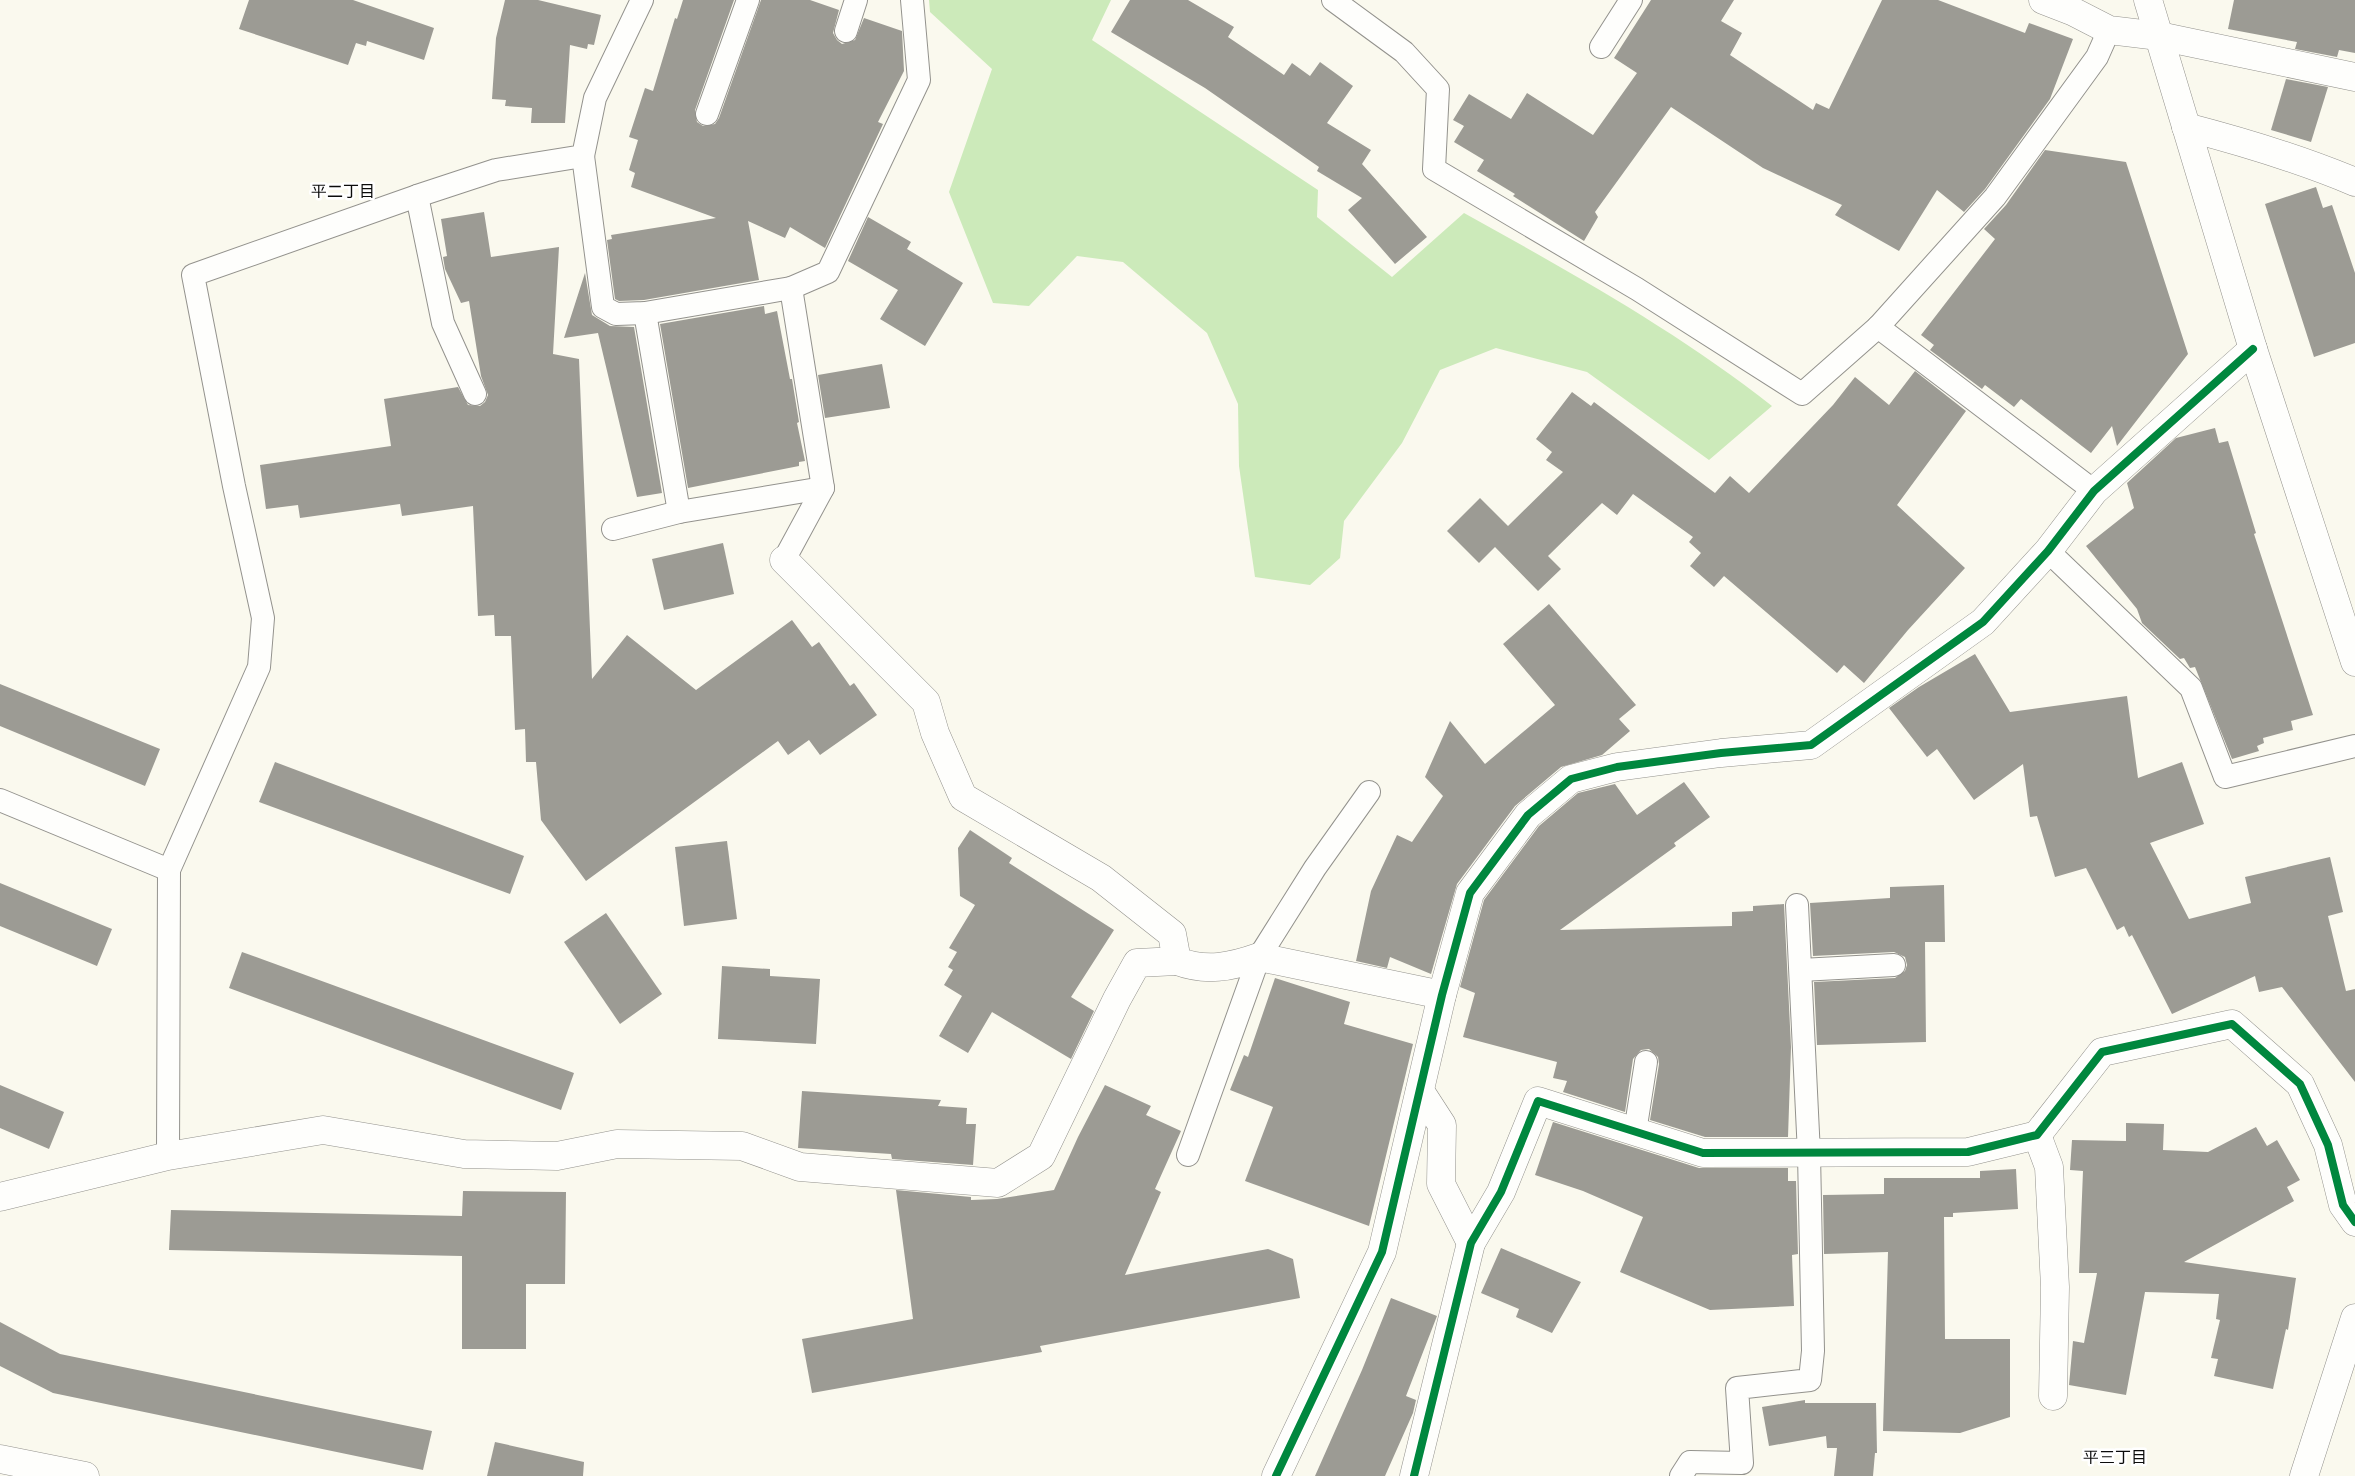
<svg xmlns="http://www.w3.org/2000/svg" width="2355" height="1476" font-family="'Libre Baskerville','Noto Sans JP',serif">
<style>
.forest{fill:#cceaba}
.building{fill:#9c9b94}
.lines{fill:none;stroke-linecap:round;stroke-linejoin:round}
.service-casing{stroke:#93928d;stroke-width:24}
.minor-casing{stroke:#93928d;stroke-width:29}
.tertiary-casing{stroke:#93928d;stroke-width:29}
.service{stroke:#fefefc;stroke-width:22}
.minor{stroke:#fefefc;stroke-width:28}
.tertiary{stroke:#fefefc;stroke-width:28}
.cycleway-casing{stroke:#fff;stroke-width:11}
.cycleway{stroke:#00873e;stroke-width:8}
.labels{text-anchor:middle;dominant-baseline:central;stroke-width:5;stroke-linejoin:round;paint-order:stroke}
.neighbourhood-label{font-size:16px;fill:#0b0b0b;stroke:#fff}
</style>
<rect width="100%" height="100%" fill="#faf9ee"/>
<!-- forest -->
<path class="forest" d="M929,0H1111L1092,40L1318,190L1317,217L1392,277L1464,213C1570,272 1677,331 1772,406L1709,460L1587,372L1496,348L1440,370L1402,443L1344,521L1340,558L1310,585L1255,577L1239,466L1238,404L1207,333L1123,262L1077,256L1029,306L993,303L949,192L992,69L930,12Z"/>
<!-- building -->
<g class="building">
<path d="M249,0H353L434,28L424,60L367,41L366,46L356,43L348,65L239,29Z"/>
<path d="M505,0H538L601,15L594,45L588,44L587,49L570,45L565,123H531L532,108L505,106L506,100L492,99L496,38Z"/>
<path d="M683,0H734L695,110L697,122L703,126L715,124L719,118L761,0H810L839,10L833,33L837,40L842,44L855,40L864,18L902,31L904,71L878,122L883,124L825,248L790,227L785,238L748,221L759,280L644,300L619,301L615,299L607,240L612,239L611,235L716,218L631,187L635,173L629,170L638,140L629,137L645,88L653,91L675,18L677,19Z"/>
<path d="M1130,0H1188L1234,27L1228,37L1284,75L1292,63L1310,76L1320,62L1353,86L1327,123L1371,150L1362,164L1427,237L1395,264L1348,210L1362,198L1317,171L1319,167L1205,88L1111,32Z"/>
<path d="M1651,0H1734L1721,21L1742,33L1730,55L1813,110L1816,103L1829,109L1882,0H1938L2025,33L2029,23L2073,39L2050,99L1985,189L1964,212L1937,190L1899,251L1835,215L1842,205L1763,168L1671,107L1595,212L1598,217L1584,241L1513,196L1515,194L1477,171L1484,160L1454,142L1464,126L1453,120L1469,94L1511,119L1527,93L1593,135L1637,73L1614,58Z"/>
<path d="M2234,0H2355V53L2339,50L2337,57L2295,49L2297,42L2228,29Z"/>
<path d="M2286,79L2328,87L2311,142L2271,130Z"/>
<path d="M2045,150L2126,162L2188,354L2117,446L2112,426L2091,453L2021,399L2014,407L1985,385L1982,389L1930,350L1934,345L1921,335L1995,239L1984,229L2006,205Z"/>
<path d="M2316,187L2323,208L2332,205L2355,273V343L2314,357L2265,204Z"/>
<path d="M484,212L491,257L559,247L553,354L579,359L592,679L627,635L696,690L792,620L812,647L819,642L850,686L854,683L877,715L820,755L809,740L788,755L778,741L586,881L541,820L536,762H526L525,729L515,730L511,636H495L494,615L478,616L473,506L402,516L400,504L300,518L298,505L266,509L260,465L391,446L384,399L458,387L468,405L480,406L485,402L488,395L481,376L469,301L461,303L445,269L443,257L447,256L441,219Z"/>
<path d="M868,217L911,242L907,249L963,283L925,346L880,319L898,290L848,261Z"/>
<path d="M585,273L592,315L610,326L634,327L662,493L637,497L598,333L564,338Z"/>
<path d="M764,306L765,314L777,311L790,379H792L799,422L797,423L805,461L799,462V466L688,488L660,324Z"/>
<path d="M882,364L890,408L825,418L818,375Z"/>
<path d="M1915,371L1966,411L1897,505L1965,568L1908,630L1864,683L1844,665L1837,673L1724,576L1714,587L1690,566L1701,553L1689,542L1693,537L1633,494L1617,515L1602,503L1548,556L1561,569L1538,591L1495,547L1479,563L1447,531L1480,498L1508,526L1563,472L1546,460L1552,452L1536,439L1572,392L1591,406L1594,402L1715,493L1730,476L1749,493L1833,405L1855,377L1889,405Z"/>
<path d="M2215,428L2219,443L2228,441L2256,533L2254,534L2313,715L2291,721L2293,730L2263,738L2264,743L2257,746L2259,751L2232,759L2195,667L2190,668L2184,658L2180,659L2142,623L2137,609L2086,546L2134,508L2127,483L2176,438Z"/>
<path d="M723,543L734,594L664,610L652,559Z"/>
<path d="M1549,604L1636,705L1619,719L1630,731L1602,755L1561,767L1515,806L1457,884L1431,974L1390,957L1387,968L1356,961L1371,891L1397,835L1412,842L1443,796L1425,777L1450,721L1485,764L1555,705L1503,644Z"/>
<path d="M1975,654L2010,712L2127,696L2138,778L2182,762L2204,824L2150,843L2189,919L2251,903L2245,877L2330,857L2343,912L2328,916L2346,991L2355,989V1082L2282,987L2259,992L2255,976L2172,1014L2132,935L2129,937L2124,926L2117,930L2086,868L2055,877L2037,816L2030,817L2023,764L1974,800L1937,749L1927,757L1889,708L1919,687Z"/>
<path d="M0,684L160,749L145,786L0,726Z"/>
<path d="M275,762L524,856L510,894L259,802Z"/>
<path d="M1684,782L1710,817L1674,843L1676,846L1560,930L1732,926V912L1753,911V906L1784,904L1791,1047L1788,1137H1705L1650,1120L1659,1064L1658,1057L1649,1049L1641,1050L1633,1059L1625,1112L1563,1092L1567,1081L1553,1078L1557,1062L1463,1037L1475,993L1460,987L1484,900L1539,826L1578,793L1615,784L1637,815Z"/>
<path d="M970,830L1012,858L1009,863L1114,930L1071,997L1094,1011L1071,1059L992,1012L968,1053L939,1036L962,996L944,985L953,970L948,967L957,952L949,948L975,905L960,896L958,848Z"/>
<path d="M727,841L737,919L684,926L675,847Z"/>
<path d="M0,883L112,929L97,966L0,926Z"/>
<path d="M1944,885L1945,942H1925L1926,1042L1817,1045L1814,982L1895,978L1905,971L1907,965L1905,957L1894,952L1813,956L1810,903L1890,898V887Z"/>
<path d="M606,913L662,994L620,1024L564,942Z"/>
<path d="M242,952L574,1073L561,1110L229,988Z"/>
<path d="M722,966L770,969V976L820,979L816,1044L718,1039Z"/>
<path d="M1275,978L1350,1002L1344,1024L1413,1044L1369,1226L1245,1181L1273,1107L1230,1090L1244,1055L1248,1057Z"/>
<path d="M0,1085L64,1112L49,1149L0,1128Z"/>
<path d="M1105,1085L1151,1106L1146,1115L1181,1131L1155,1189L1161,1192L1125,1275L1268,1249L1293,1259L1300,1298L1040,1346L1042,1352L812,1393L802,1339L913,1319L896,1190L971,1197V1200L997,1199L1054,1190L1078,1137Z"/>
<path d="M802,1091L941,1100L938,1106L967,1108L966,1124H976L973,1165L892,1159L891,1154L798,1148Z"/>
<path d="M1553,1122L1699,1168H1788V1181H1796L1798,1254L1792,1255L1794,1306L1710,1310L1620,1272L1643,1217L1583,1191L1535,1175Z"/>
<path d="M2126,1123L2164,1124L2163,1150L2208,1152L2256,1127L2267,1146L2277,1140L2300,1180L2287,1187L2294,1201L2184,1262L2296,1278L2288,1330L2286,1329L2273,1389L2214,1376L2218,1359L2211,1358L2220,1320L2216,1319L2219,1294L2145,1292L2126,1395L2069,1385L2073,1341L2084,1343L2097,1273H2079L2083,1171L2070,1170L2072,1140L2126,1141Z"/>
<path d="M2016,1169L2018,1209L1953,1213V1217H1944L1945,1339H2010V1417L1960,1433L1883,1431L1888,1252L1824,1254L1823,1195L1884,1194V1178H1980V1171Z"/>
<path d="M463,1191L566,1192L565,1284H526V1349H462V1256L169,1250L171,1210L462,1216Z"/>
<path d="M1501,1248L1581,1282L1552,1333L1516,1317L1519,1309L1481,1293Z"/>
<path d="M1391,1298L1437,1316L1406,1396L1416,1400L1413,1413L1385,1476H1315L1362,1370Z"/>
<path d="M0,1322L60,1354L432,1431L423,1470L53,1393L0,1366Z"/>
<path d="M1805,1400V1403H1876L1877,1453H1875L1873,1476H1834L1837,1448H1827L1826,1436L1769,1446L1762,1407Z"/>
<path d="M495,1442L584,1462L583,1476H487Z"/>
</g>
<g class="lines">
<!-- service casing -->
<g class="service-casing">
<g id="service">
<path d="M1333,0L1404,52L1438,89L1434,169L1637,289L1802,394L1878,327L1995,197L2097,57L2109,30"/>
<path d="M846,31L856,0"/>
<path d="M1601,47L1631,0"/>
<path d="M707,114L748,0"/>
<path d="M583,156L603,307L616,314L645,313L791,288L823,488L784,560"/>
<path d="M791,288L828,272L919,80L912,0"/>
<path d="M645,313L679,512"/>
<path d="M1878,327L2094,491"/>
<path d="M475,394L443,323L417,196L496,170L583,156L595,98L642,0"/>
<path d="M613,529L679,512L823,488"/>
<path d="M2048,551L2191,688L2225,777L2355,746"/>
<path d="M0,800L169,870"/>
<path d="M1801,970L1894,965"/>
<path d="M1635,1132L1646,1062"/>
<path d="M1188,1155L1259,957L1315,868L1369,792"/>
<path d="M168,1156L169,870L259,667L263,618L234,486L193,275L417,196"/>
<path d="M1681,1476L1690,1462L1742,1463L1737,1388L1810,1380L1813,1351L1809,1154L1797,905"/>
</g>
</g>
<!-- minor casing -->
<g class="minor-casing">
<g id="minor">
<path d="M2186,127C2244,142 2300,159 2355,182"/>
<path d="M784,560L926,702L935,733L963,797L1101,878L1172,934L1177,961C1206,972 1231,967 1259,957L1442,995"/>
<path d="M1420,1091L1442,1125L1441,1184L1471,1243"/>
<path d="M2037,1135L2049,1167L2055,1287L2053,1396"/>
<path d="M0,1197L168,1156L323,1130L464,1154L557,1156L617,1144L742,1146L800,1167L998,1183L1041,1156L1117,999L1137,963L1177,961"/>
<path d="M0,1459L85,1476"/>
<path d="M1276,1476L1382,1252L1442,995L1470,893L1528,815L1571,779L1617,767L1721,753L1811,745L1983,622L2048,551L2094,491L2253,349"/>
<path d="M1414,1476L1471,1243L1501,1192L1538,1101L1703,1153L1968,1152L2037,1135L2102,1052L2232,1024L2300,1084L2328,1145L2343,1205L2355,1222"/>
<path d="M2304,1476L2355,1318"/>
</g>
</g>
<!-- tertiary casing -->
<g class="tertiary-casing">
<g id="tertiary">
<path d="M2043,0L2074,12L2109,30L2159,36L2355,77"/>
<path d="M2148,0L2253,349L2355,662"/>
</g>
</g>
<!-- service -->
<use href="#service" class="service"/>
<!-- minor -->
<use href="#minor" class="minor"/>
<!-- tertiary -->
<use href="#tertiary" class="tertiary"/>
<!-- cycleway casing -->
<g class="cycleway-casing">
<g id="cycleway">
<path d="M1276,1476L1382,1252L1442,995L1470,893L1528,815L1571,779L1617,767L1721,753L1811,745L1983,622L2048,551L2094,491L2253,349"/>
<path d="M1414,1476L1471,1243L1501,1192L1538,1101L1703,1153L1968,1152L2037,1135L2102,1052L2232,1024L2300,1084L2328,1145L2343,1205L2355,1222"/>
</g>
</g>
<!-- cycleway -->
<use href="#cycleway" class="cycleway"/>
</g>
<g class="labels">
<!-- neighbourhood labels -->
<g class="neighbourhood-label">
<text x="343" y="191">平二丁目</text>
<text x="2115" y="1457">平三丁目</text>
</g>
</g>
</svg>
